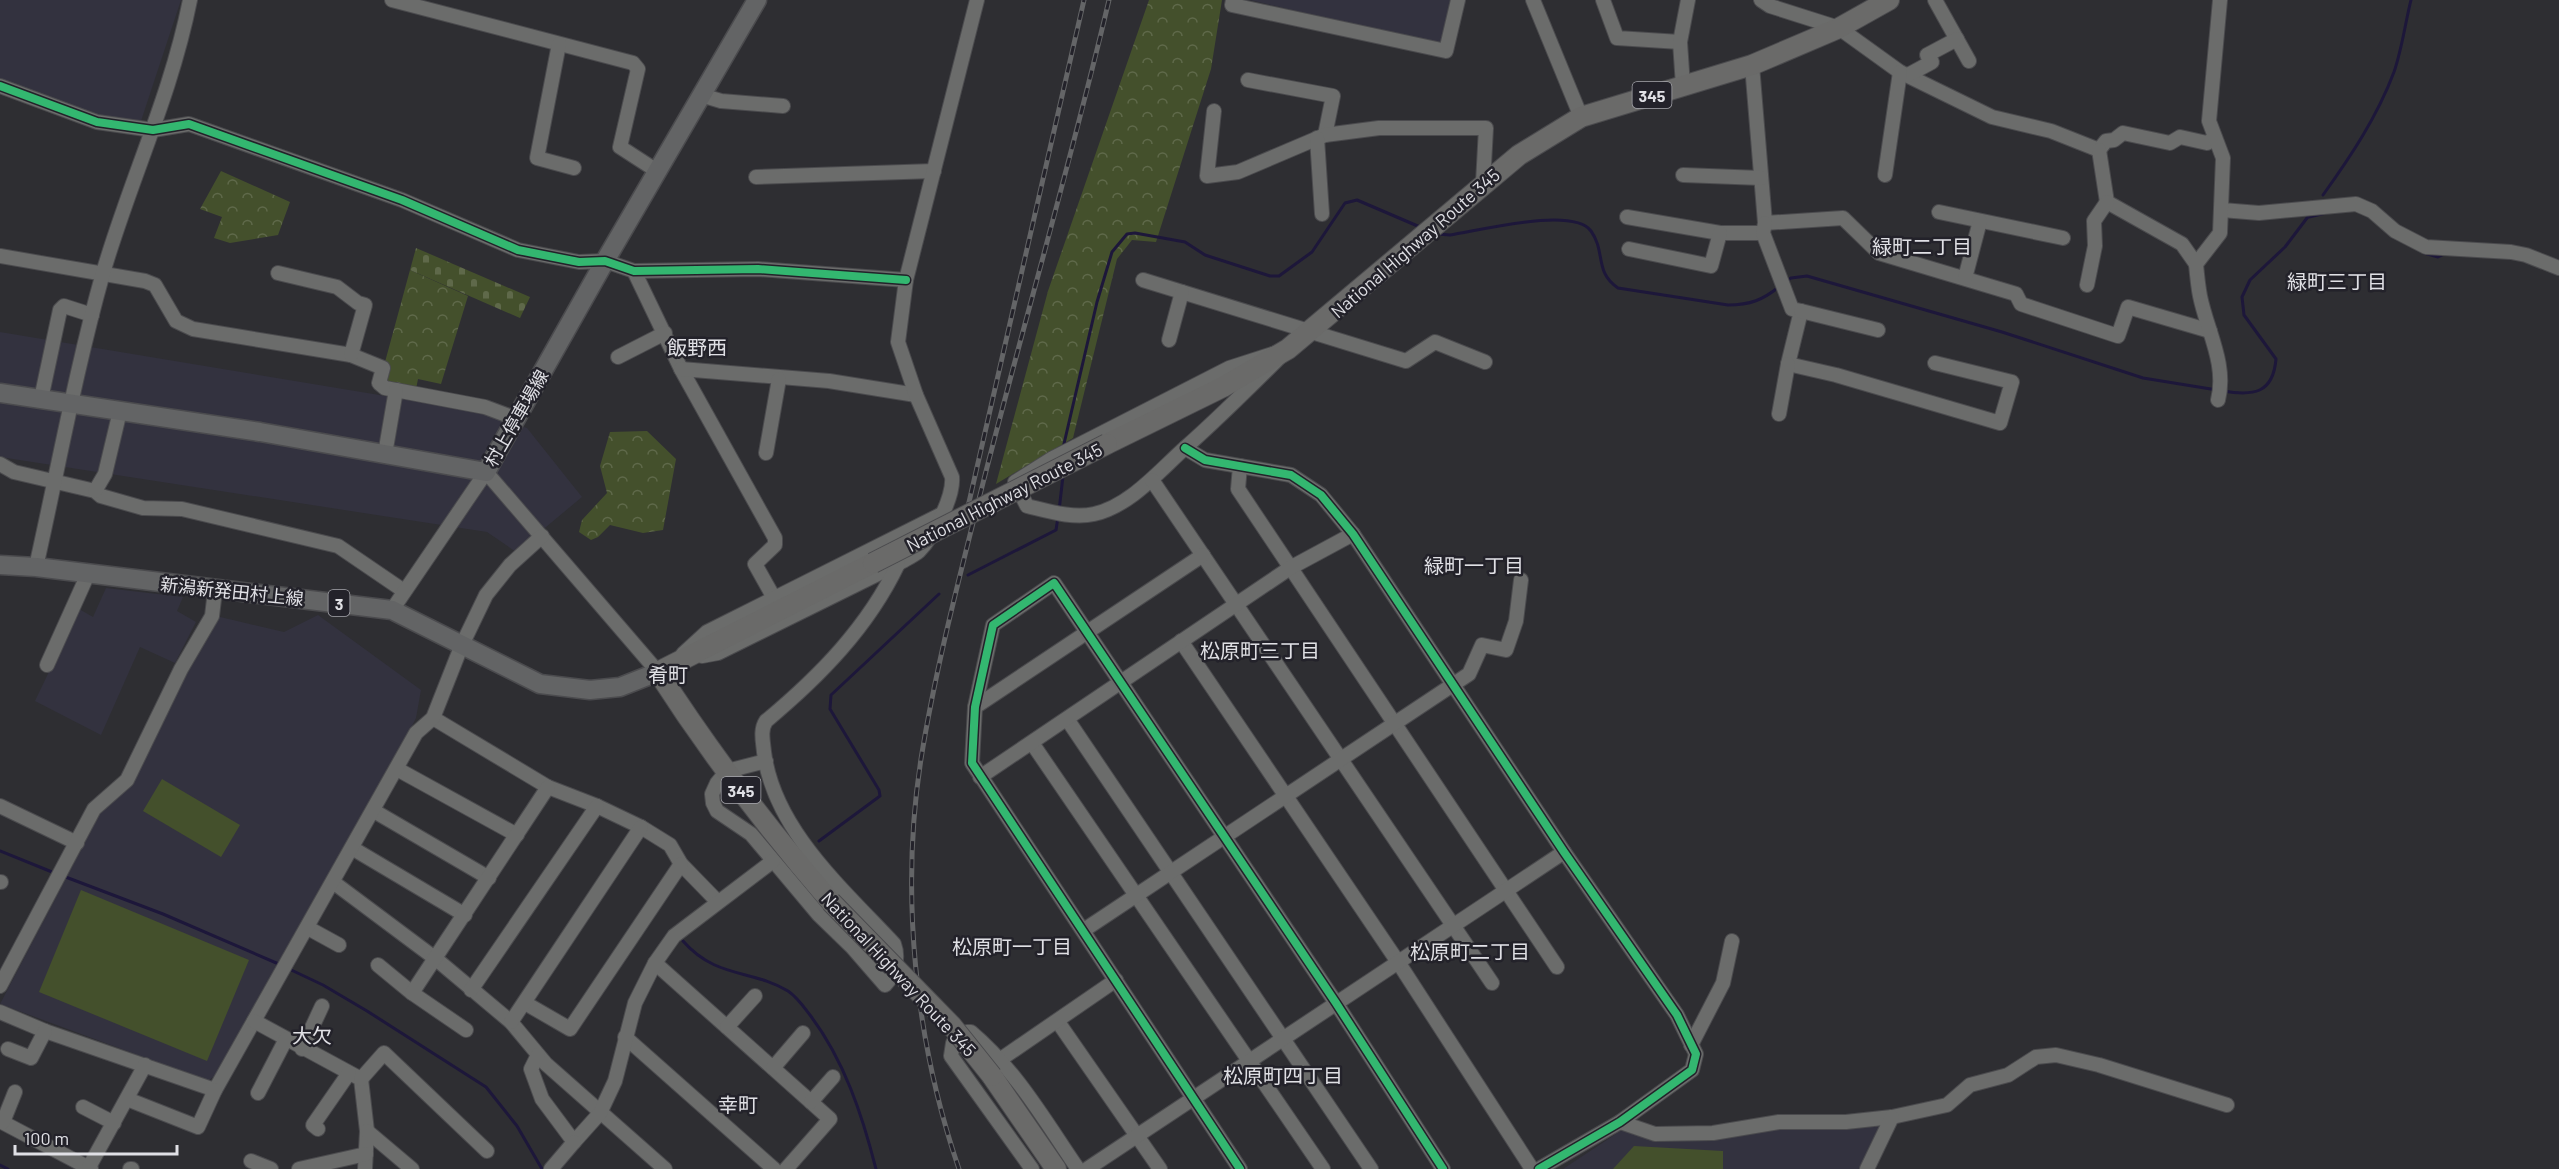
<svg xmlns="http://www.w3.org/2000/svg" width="2559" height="1169" font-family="Barlow,'Noto Sans JP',sans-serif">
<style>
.built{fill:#33323f}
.forest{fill:url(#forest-crowns)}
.cemetery{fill:url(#cemetery-stones)}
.pitch{fill:#44502c}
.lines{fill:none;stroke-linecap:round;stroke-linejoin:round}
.stream{stroke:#1d173a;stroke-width:3}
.minor-casing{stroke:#4b4b4e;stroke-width:16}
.major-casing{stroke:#4b4b4e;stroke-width:21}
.highway-casing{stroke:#4b4b4e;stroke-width:22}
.minor{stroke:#6b6c6b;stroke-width:14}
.major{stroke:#636465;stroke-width:18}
.highway{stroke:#6a6a69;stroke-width:20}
.rail-casing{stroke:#646567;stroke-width:5}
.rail{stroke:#23222a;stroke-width:3;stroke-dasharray:9;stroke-linecap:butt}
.highway-bridge-casing{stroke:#4b4b4e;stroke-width:22;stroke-linecap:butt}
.highway-bridge{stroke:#6a6a69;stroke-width:20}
.cycleway-casing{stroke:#23222a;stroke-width:11}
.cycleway{stroke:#33b770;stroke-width:8}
.labels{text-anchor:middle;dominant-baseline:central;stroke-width:5;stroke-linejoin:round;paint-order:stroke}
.shield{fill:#23222a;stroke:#a7a7ad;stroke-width:1.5}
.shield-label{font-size:16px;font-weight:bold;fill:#e0e0e5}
.street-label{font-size:18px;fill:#e0e0e5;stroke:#23222a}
.neighbourhood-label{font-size:20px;fill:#e0e0e5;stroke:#23222a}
</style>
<defs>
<pattern id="forest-crowns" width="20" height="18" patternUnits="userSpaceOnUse" patternTransform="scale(1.5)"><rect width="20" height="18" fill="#44502c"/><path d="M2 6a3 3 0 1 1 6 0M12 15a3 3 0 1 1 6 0" fill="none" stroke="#5f694a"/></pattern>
<pattern id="cemetery-stones" width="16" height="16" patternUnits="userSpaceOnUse" patternTransform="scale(1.5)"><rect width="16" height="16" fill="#44502c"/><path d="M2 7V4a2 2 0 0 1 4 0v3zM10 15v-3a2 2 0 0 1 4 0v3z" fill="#5f694a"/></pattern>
</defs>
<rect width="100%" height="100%" fill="#2e2e32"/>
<!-- built -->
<g class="built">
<path d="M0,0H181L141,121L104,118L0,79Z"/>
<path d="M1250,0H1451L1442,41L1437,44Z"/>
<path d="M0,332L476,411L527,428L582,497L516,552L487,532L0,457Z"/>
<path d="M106,588L183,597L177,611L196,622L175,663L140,647L101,735L35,701L79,609L93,617Z"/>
<path d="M318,615L421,690L416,718L384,781L217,1074L208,1081L0,1004L102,810L134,780L216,616L284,632Z"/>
<path d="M1881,1122L1883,1128L1864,1169H1563L1625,1128Z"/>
</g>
<!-- forest -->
<g class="forest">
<path d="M1149,0H1222L1211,69L1156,242L1132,240L1117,259L1073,438L996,484L1048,291Z"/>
<path d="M221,171L290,202L278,235L230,243L214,238L222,217L200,209Z"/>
<path d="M410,270L468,296L441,384L418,379L416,389L383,382L385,362Z"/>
<path d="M647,431L676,459L663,530L643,533L610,525L598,537L591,540L579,532L582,520L607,493L600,466L610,432Z"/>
</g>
<!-- cemetery -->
<path class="cemetery" d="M416,248L530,297L520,318L410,270Z"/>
<!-- pitch -->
<g class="pitch">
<path d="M162,779L240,825L221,857L143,811Z"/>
<path d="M81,890L249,960L207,1061L39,992Z"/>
<path d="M1634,1146L1723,1151V1169H1613Z"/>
</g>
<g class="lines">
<!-- stream -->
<g class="stream">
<path d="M2323,195C2351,156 2377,117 2394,72C2402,49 2405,24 2411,0"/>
<path d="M2309,217L2326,213"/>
<path d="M1437,234L1450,235C1478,231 1573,206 1591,231C1606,252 1594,272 1618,288L1728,305C1750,305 1763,300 1780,286"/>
<path d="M2424,253L2438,257L2442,255"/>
<path d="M1785,282L1791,278L1807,276L2002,332L2143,378L2217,390"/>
<path d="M2223,391C2253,396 2273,394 2276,359L2244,315L2242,297L2250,280L2285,247L2310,214"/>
<path d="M1063,448L1097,302L1112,252L1127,234L1135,233L1185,242L1205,255L1270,276H1279L1312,252L1345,203L1357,200L1420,227"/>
<path d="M1059,511L1063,476"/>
<path d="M968,575L1056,530L1058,517"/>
<path d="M819,841L880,796L879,790L830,709L831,695L939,594"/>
<path d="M0,851L57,874"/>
<path d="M63,876L163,914L281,965"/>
<path d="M683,941C716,979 752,969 788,991C797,997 804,1007 810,1015C844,1060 862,1114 876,1169"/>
<path d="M287,968L323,985L367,1011L486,1087L517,1126L542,1169"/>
<path d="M0,1165L8,1169"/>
</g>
<!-- minor casing -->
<g class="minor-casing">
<g id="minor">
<path d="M392,0L633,63L638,69L620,147L657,171"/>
<path d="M1233,0L1232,5L1446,51L1458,0"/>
<path d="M1533,0L1581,117"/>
<path d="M1603,0L1617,38L1680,42"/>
<path d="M1761,0L1770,6L1839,28L1900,72L1992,117L2051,131L2099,150L2106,141L2114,140L2123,133L2170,143L2180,137L2207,143L2215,138"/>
<path d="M1935,0L1969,61"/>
<path d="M559,44L537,158L574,168"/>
<path d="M1752,65L1765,223L1843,218L1879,253L2016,294L2021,304L2118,336L2128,307L2210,331"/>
<path d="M1908,75L1932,62L1927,55L1957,39"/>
<path d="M1248,80L1333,96L1325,135"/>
<path d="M0,86L97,122L153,130L189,124L402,200L518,250L579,262L605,261L634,271L758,269L906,280"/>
<path d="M1683,86L1680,42L1688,0"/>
<path d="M701,95L721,101L783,106"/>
<path d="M1214,111L1207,176L1238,172L1325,135L1379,128H1486L1483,183"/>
<path d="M1317,138L1322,214"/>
<path d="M2099,150L2107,202L2182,244L2196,264"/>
<path d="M1683,175L1761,178"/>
<path d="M1885,175L1900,72"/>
<path d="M756,177L934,171"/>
<path d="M2222,210L2259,213L2356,204L2372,211L2395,231L2426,247L2511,252L2526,255L2559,268"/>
<path d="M1939,212L2063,238"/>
<path d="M1627,217L1720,233H1763"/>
<path d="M1765,223L1763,233L1792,309L1801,311L1788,364L1836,375L2000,423L2012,382L1935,363"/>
<path d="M1629,249L1711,266L1720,233"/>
<path d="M0,256L145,281L155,285L176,321L193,329L351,355L383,368L379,383L385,388L485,407L517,419"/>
<path d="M634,271L681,369L775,538V545L755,564L774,598"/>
<path d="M278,273L337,287L358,303L365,305L351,355"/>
<path d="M1965,278L1980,221"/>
<path d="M1143,280L1406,361L1435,342L1485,362"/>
<path d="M2087,285L2095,246L2094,221L2107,202"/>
<path d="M1801,311L1878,330"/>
<path d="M1169,340L1182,292"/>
<path d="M1288,349C1254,383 1221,416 1186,447C1159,471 1130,506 1094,514C1073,519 1048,511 1027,506L1015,482L1053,458L1229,368Z"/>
<path d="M618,357L665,333"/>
<path d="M681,369L829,381L916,395"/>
<path d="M41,399L60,310L64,306L92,315"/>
<path d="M2218,400C2227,364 2207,331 2200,296C2198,286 2197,275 2196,264L2220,233L2223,158L2209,121L2220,0"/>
<path d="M1779,414L1788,364"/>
<path d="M1185,448L1205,460L1291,475L1321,495L1353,534L1564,852L1677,1015L1696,1054L1692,1070L1620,1122L1539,1169"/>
<path d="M766,453L779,379"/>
<path d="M385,454L396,390"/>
<path d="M0,464L14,472L95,491L101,496L143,508L182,509L338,546L404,591"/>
<path d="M1240,466L1238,489L1557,967"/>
<path d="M1152,480L1492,983"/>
<path d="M95,491L105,474L120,411"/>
<path d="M36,567C58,469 76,369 103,273C130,180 171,96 190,0"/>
<path d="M392,610L486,472L658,672"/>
<path d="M1181,641L1398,962L1532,1169"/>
<path d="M683,654L707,632L940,515"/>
<path d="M702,656L718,653L898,564C904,560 913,556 919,551C933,537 954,497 952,477L916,395L898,342L906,280L977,0"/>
<path d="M47,665L88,574"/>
<path d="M975,707L1203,555"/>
<path d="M433,718L548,787L597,806L641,827L670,845L681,864L717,901"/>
<path d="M1067,719L1371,1169"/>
<path d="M1032,743L1323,1169"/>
<path d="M766,761L727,771L717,783L712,794L713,803L717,811L751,834L819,915L852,947L885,985C895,975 899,957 894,944C843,889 774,830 764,752C763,741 760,730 766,721C820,676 868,627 898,564"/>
<path d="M397,769L517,835"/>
<path d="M980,777L1290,568L1353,534"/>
<path d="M0,806L77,843"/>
<path d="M374,811L489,878"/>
<path d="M352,848L465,915"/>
<path d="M0,882H1"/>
<path d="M333,882L436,959L511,1022L546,1064L665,1169"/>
<path d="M308,928L339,945"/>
<path d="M1084,930L1469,674L1482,645L1506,650L1516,621L1521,580"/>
<path d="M655,963L830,1119L786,1169"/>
<path d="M378,965L412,993"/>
<path d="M0,986L94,809L127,780L181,669L212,616L215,591"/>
<path d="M471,990L597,806"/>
<path d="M525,1003L570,1029L681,864"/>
<path d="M0,1012L45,1031L215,1090L416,733L433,718L461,647L486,595L510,565L542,536"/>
<path d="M254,1021L361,1079L367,1131L365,1169"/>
<path d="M511,1022L641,827"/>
<path d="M1058,1022L1160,1169"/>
<path d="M727,1027L755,996"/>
<path d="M466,1030L412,993L548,787"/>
<path d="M625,1037L774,1169"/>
<path d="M1691,1045L1723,983L1732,941"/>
<path d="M8,1049L31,1058L45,1031"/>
<path d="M302,1049L322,1006"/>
<path d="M538,1055L531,1069L542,1099L574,1142L600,1113L615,1081L635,1003L655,963L674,936L773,861"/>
<path d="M1001,1059L1116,980"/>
<path d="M773,1068L803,1033"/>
<path d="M361,1079L384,1053L487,1151"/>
<path d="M258,1093L286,1039"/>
<path d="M127,1099L198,1127L215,1090"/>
<path d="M811,1102L833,1077"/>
<path d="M83,1107L114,1123"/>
<path d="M0,1121L91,1169"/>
<path d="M3,1122L15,1092"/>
<path d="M1620,1122L1655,1134L1713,1133L1779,1122H1846L1892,1117L1947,1105L1970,1085L2008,1075L2036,1057L2056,1055L2099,1065L2227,1105"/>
<path d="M318,1129L313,1125L349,1073"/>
<path d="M367,1131L412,1169"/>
<path d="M251,1161L271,1169"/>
<path d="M89,1167L145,1065"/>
<path d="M130,1169H132"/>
<path d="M299,1169L366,1154"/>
<path d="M551,1169L574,1142"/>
<path d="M1032,1169L951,1056L953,1043L967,1032H971C1016,1070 1045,1121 1078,1169"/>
<path d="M1087,1169L1564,852"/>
<path d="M1240,1169L972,763L975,707L993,625L1054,583L1336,1003L1443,1169"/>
<path d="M1867,1169L1892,1117"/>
</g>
</g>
<!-- major casing -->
<g class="major-casing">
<g id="major">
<path d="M0,393L260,432L486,472L605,261L757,0"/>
<path d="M0,565L36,567L392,610L540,684L590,690L620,687L658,672"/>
</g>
</g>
<!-- highway casing -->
<g class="highway-casing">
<g id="highway">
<path d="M1107,444L1223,387L1288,349L1519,155L1581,117L1752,65L1839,28L1889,0"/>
<path d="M831,902C768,829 710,753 658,672L873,563"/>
<path d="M992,1076L1056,1169"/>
</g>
</g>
<!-- minor -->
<use href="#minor" class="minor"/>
<!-- major -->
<use href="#major" class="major"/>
<!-- highway -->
<use href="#highway" class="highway"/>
<!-- rail casing -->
<g class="rail-casing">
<g id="rail">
<path d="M967,511L1084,0"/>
<path d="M959,1169C915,1041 900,893 921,759C936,666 960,575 983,483C1024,322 1071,162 1109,0"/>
</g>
</g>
<!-- rail -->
<use href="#rail" class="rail"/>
<!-- highway-bridge casing -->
<g class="highway-bridge-casing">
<g id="highway-bridge">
<path d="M873,563L1107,444"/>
<path d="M831,902L952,1026L992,1076"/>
</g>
</g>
<!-- highway-bridge -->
<use href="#highway-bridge" class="highway-bridge"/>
<!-- cycleway casing -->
<g class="cycleway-casing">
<g id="cycleway">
<path d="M0,86L97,122L153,130L189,124L402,200L518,250L579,262L605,261L634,271L758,269L906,280"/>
<path d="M1185,448L1205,460L1291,475L1321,495L1353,534L1564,852L1677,1015L1696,1054L1692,1070L1620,1122L1539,1169"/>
<path d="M1240,1169L972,763L975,707L993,625L1054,583L1336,1003L1443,1169"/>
</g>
</g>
<!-- cycleway -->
<use href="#cycleway" class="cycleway"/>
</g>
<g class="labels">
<!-- shield labels -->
<g class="shield">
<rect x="1632.5" y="82" width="39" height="26" rx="4.5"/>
<rect x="328.5" y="590" width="21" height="26" rx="4.5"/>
<rect x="721.5" y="777" width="39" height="26" rx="4.5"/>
</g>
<g class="shield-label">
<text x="1652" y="95">345</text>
<text x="339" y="603">3</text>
<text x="741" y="790">345</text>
</g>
<!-- street labels -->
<g class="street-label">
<text transform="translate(1415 243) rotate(-41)">National Highway Route 345</text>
<text transform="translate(516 418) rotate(-60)">村上停車場線</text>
<text transform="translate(1004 497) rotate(-27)">National Highway Route 345</text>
<text transform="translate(232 591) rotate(6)">新潟新発田村上線</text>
<text transform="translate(899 974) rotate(47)">National Highway Route 345</text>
</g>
<!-- neighbourhood labels -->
<g class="neighbourhood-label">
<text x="1922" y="246">緑町二丁目</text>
<text x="2337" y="281">緑町三丁目</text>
<text x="697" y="347">飯野西</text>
<text x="1474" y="565">緑町一丁目</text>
<text x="1260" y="650">松原町三丁目</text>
<text x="668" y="674">肴町</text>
<text x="1012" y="946">松原町一丁目</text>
<text x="1470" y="951">松原町二丁目</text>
<text x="312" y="1035">大欠</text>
<text x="1283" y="1075">松原町四丁目</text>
<text x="738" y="1104">幸町</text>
</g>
</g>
<!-- scale -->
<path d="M15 1145v9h162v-9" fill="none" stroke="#e0e0e5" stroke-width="3"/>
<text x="24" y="1145" font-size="18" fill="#e0e0e5" stroke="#23222a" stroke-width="4.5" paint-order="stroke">100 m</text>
</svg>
